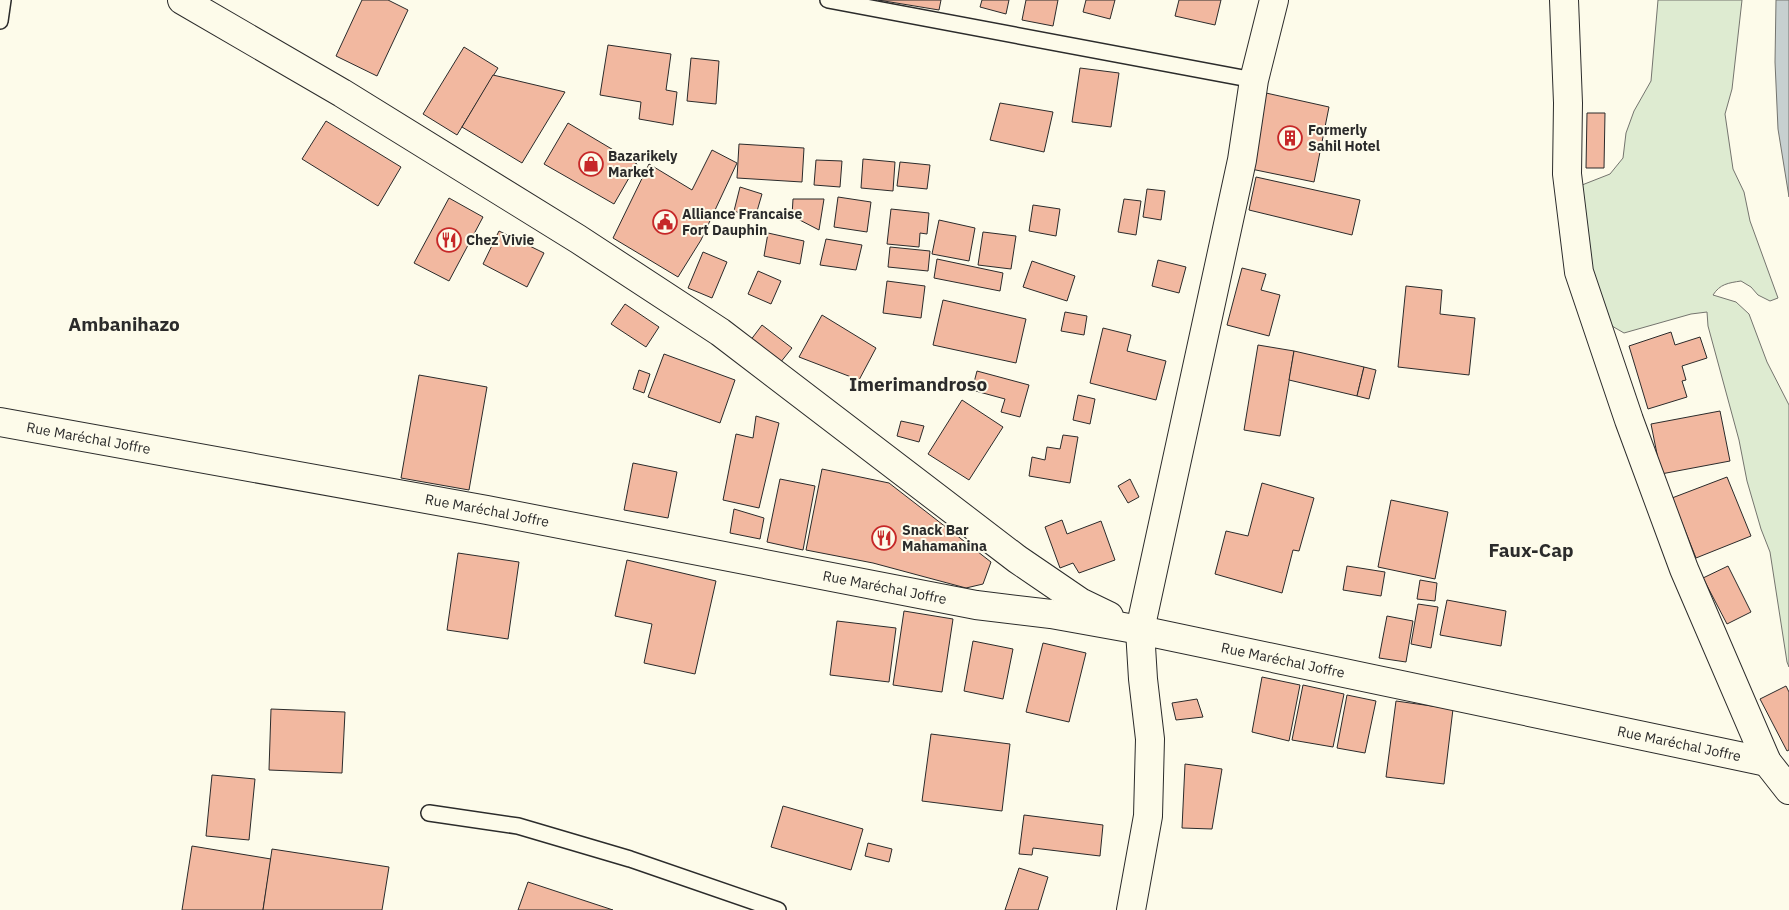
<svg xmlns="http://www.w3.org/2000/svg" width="1789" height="910" font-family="'IBM Plex Sans',sans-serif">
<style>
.green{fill:#deebd1;stroke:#74746e}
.water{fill:#c7d0d0;stroke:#74746e}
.building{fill:#f2b8a0;stroke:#2b2b2b}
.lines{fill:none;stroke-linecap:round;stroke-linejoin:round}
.lane-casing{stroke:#2b2b2b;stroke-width:18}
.street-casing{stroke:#2b2b2b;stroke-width:30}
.secondary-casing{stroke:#2b2b2b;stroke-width:30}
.lane{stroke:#fdfbea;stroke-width:15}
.street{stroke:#fdfbea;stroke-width:28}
.secondary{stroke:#fdfbea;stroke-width:28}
.labels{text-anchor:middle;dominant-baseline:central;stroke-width:4;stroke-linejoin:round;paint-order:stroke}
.poi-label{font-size:14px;font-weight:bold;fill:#2b2b2b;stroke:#fdfbea;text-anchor:start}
.street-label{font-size:14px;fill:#2b2b2b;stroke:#fdfbea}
.district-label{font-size:19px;font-weight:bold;fill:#2b2b2b;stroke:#fdfbea}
</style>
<rect width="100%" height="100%" fill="#fdfbea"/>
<!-- green -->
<path class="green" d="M1658,0H1742L1732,89L1725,114L1733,169L1744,192L1750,221L1778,298L1770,301L1758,295L1751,287L1741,281C1728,283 1720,284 1713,295L1736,302L1749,314L1767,362L1789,405V667L1787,662L1770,552L1761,529L1747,481L1739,440L1708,326L1707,312L1691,314L1624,333L1612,326L1590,271L1582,185L1610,174L1623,158L1626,133L1634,111L1651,81Z"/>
<!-- water -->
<path class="water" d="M1776,0H1789V197L1778,129L1775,62Z"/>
<!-- building -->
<g class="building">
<path d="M362,0H388L408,10L377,76L336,56Z"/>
<path d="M878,0H941L939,10Z"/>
<path d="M982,0H1009L1006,14L980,7Z"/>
<path d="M1026,0H1058L1053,26L1022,20Z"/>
<path d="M1086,0H1115L1110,19L1083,12Z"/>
<path d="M1179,0H1221L1215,25L1175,16Z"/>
<path d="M608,45L671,54L666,90L677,92L673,125L639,119L641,102L600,95Z"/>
<path d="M464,47L498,68L457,135L423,114Z"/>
<path d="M691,58L719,61L716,104L687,101Z"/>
<path d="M1080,68L1119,73L1111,127L1072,122Z"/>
<path d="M493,75L565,92L522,163L462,127Z"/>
<path d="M1266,93L1329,107L1314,182L1251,169Z"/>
<path d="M1000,103L1053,112L1044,152L990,140Z"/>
<path d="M1587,113H1605L1604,168H1586Z"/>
<path d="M326,121L401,167L378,206L302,159Z"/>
<path d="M568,123L637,164L614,204L544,164Z"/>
<path d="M739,144L804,148L802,182L737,178Z"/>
<path d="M712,150L737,163L701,240L678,277L613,238L649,164L692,190Z"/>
<path d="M863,159L895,162L893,191L861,188Z"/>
<path d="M816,160L842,161L840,187L814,185Z"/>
<path d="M900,162L930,165L927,189L897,186Z"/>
<path d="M1256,177L1360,200L1352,235L1249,210Z"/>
<path d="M740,187L762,194L755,218L734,211Z"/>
<path d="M1147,189L1165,191L1161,220L1143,217Z"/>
<path d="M838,197L871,202L867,232L834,227Z"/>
<path d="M449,198L483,217L449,281L414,263Z"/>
<path d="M793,199H824L819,230L792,216Z"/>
<path d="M1124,199L1141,201L1136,235L1118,232Z"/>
<path d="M1033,205L1060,209L1056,236L1029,231Z"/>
<path d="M891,209L929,213L927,234L920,233L919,247L887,244Z"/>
<path d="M939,220L975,228L969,261L932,254Z"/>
<path d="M499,231L544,253L527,287L483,264Z"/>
<path d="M983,232L1016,236L1011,269L978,265Z"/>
<path d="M768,233L804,241L800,264L764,256Z"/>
<path d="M826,239L862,245L856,270L820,265Z"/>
<path d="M890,247L930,251L928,271L888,267Z"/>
<path d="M703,252L727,262L712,298L688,288Z"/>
<path d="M937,259L1003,273L1000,291L934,278Z"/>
<path d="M1158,260L1186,267L1179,293L1152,286Z"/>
<path d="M1032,261L1075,276L1067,301L1023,287Z"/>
<path d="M1242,268L1266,274L1261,290L1280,295L1269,336L1227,325Z"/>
<path d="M758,271L781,281L771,304L748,294Z"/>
<path d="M887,281L925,286L921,318L883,313Z"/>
<path d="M1406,286L1442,290L1440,314L1475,318L1469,375L1398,367Z"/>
<path d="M943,300L1026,319L1016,363L933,345Z"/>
<path d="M625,304L659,327L646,347L611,324Z"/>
<path d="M1065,312L1087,316L1084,335L1061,331Z"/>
<path d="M822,315L876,348L859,380L799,357Z"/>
<path d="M762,325L792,348L780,363L750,341Z"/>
<path d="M1103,328L1131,335L1127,351L1166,361L1156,400L1090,383Z"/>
<path d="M1671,332L1675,345L1700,337L1707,358L1682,366L1686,380L1682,381L1687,397L1648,409L1629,346Z"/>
<path d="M1258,345L1294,351L1280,436L1244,430Z"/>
<path d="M1294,351L1364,367L1357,396L1289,380Z"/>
<path d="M664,354L735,380L720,423L648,397Z"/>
<path d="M1364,367L1376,370L1369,399L1357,396Z"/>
<path d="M639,370L650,374L644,393L633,389Z"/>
<path d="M977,371L1029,385L1020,417L1001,412L1005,399L972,390Z"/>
<path d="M419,375L487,387L469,490L401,478Z"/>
<path d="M1078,395L1095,399L1090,424L1073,420Z"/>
<path d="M962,400L1003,427L969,480L928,454Z"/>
<path d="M1720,411L1730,461L1661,474L1651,424Z"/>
<path d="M756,416L779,423L759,508L723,500L736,434L753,438Z"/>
<path d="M901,421L924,426L919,442L897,436Z"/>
<path d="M1063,435L1078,437L1070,483L1029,476L1032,457L1045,460L1047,447L1060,449Z"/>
<path d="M633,463L677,472L668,518L624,510Z"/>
<path d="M822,469L889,483L991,562L983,584L966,588L873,563L806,550Z"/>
<path d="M1727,477L1751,536L1696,558L1672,498Z"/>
<path d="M780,479L815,486L803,550L767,542Z"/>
<path d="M1130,479L1139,497L1128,503L1118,486Z"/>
<path d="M1262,483L1314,498L1299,551L1293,550L1282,593L1215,574L1226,531L1248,536Z"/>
<path d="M1391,500L1448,512L1435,579L1378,567Z"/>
<path d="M734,509L764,518L760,539L730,533Z"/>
<path d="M1062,520L1067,534L1101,521L1115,560L1079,573L1073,563L1060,568L1045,527Z"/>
<path d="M458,553L519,562L508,639L447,630Z"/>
<path d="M627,560L716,581L695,674L644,663L652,624L615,616Z"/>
<path d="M1347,566L1385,572L1381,596L1343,590Z"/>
<path d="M1728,566L1751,612L1727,624L1703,578Z"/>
<path d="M1420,580L1437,583L1435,601L1417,599Z"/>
<path d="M1447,600L1506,611L1501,646L1440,635Z"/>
<path d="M1418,604L1438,607L1431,648L1411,644Z"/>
<path d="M904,611L953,619L942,692L893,685Z"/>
<path d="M1387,616L1413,621L1406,662L1379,658Z"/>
<path d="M837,621L896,628L889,682L830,675Z"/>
<path d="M973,641L1013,649L1003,699L964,691Z"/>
<path d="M1043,643L1086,653L1069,722L1026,712Z"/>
<path d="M1262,677L1300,685L1289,741L1252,732Z"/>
<path d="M1303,685L1344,694L1333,747L1292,740Z"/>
<path d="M1786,686L1789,692V750L1787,751L1760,699Z"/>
<path d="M1347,695L1376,701L1365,753L1337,748Z"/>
<path d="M1197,699L1203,717L1176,720L1172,703Z"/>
<path d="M1396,701L1453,709L1444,784L1386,777Z"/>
<path d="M271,709L345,712L342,773L269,770Z"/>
<path d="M931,734L1010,744L1002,811L922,801Z"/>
<path d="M1185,764L1222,769L1212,829L1182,828Z"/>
<path d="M212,775L255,779L249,840L206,836Z"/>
<path d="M783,806L863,829L851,870L771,847Z"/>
<path d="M1024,815L1103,825L1100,856L1033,848L1032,855L1019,854Z"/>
<path d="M868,843L892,849L889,862L865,856Z"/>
<path d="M192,846L271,859L263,910H182Z"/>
<path d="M272,849L389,867L382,910H263Z"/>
<path d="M1019,868L1048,877L1038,910H1005Z"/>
<path d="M528,882L613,910H518Z"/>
</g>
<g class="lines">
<!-- lane casing -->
<g class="lane-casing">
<g id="lane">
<path d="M828,0L1254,80"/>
<path d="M0,21L3,0"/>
<path d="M429,813L518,826L630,859L778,910"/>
</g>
</g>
<!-- street casing -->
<g class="street-casing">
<g id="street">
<path d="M182,0L342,93L578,239L720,332L1017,559L1080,602L1109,616"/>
<path d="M1564,0L1568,103L1567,174L1579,272L1629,420L1684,569L1767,762L1789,790"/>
<path id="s1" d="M0,422L487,510L976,605L1051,614L1140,630L1767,762"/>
</g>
</g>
<!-- secondary casing -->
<g class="secondary-casing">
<path id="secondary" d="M1131,910L1148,816L1150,739L1143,679L1140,630L1242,160L1254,80L1274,0"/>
</g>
<!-- lane -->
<use href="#lane" class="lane"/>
<!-- street -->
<use href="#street" class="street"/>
<!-- secondary -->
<use href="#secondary" class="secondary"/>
</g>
<!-- icons -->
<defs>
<g id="building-ring" transform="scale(1.25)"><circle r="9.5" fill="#fdfbea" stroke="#c62828" stroke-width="1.5"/><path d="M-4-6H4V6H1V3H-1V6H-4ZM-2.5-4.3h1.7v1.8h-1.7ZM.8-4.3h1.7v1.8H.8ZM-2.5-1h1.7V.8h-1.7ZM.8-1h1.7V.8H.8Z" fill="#c62828"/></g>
<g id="shop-ring" transform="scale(1.25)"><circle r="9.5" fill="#fdfbea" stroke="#c62828" stroke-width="1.5"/><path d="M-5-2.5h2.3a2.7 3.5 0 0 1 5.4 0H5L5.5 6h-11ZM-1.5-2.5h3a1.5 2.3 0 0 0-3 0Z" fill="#c62828"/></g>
<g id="civic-ring" transform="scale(1.25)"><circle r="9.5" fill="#fdfbea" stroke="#c62828" stroke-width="1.5"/><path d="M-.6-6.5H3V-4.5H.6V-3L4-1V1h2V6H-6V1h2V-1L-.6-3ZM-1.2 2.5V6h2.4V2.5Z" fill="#c62828"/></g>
<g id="restaurant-ring" transform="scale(1.25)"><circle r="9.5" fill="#fdfbea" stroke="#c62828" stroke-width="1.5"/><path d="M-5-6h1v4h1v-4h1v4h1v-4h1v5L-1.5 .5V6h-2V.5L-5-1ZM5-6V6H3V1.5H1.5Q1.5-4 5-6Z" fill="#c62828"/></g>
</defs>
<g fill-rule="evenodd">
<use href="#building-ring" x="1290" y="138"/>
<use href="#shop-ring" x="591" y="164"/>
<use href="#civic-ring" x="665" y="222"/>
<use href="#restaurant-ring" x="449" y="240"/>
<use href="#restaurant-ring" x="884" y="538"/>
</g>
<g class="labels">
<!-- poi labels -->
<g class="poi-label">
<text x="1308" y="130">Formerly<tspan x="1308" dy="16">Sahil Hotel</tspan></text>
<text x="608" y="156">Bazarikely<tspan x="608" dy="16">Market</tspan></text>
<text x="682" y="214">Alliance Francaise<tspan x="682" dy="16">Fort Dauphin</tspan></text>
<text x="466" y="240">Chez Vivie</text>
<text x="902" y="530">Snack Bar<tspan x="902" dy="16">Mahamanina</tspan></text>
</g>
<!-- street labels -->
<g class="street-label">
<text stroke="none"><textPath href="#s1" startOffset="90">Rue Maréchal Joffre</textPath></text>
<text stroke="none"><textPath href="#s1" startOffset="495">Rue Maréchal Joffre</textPath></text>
<text stroke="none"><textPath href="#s1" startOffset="900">Rue Maréchal Joffre</textPath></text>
<text stroke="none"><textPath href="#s1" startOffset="1305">Rue Maréchal Joffre</textPath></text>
<text stroke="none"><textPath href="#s1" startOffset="1710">Rue Maréchal Joffre</textPath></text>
</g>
<!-- district labels -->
<g class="district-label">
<text x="124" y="324">Ambanihazo</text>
<text x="918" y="384">Imerimandroso</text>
<text x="1531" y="550">Faux-Cap</text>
</g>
</g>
</svg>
